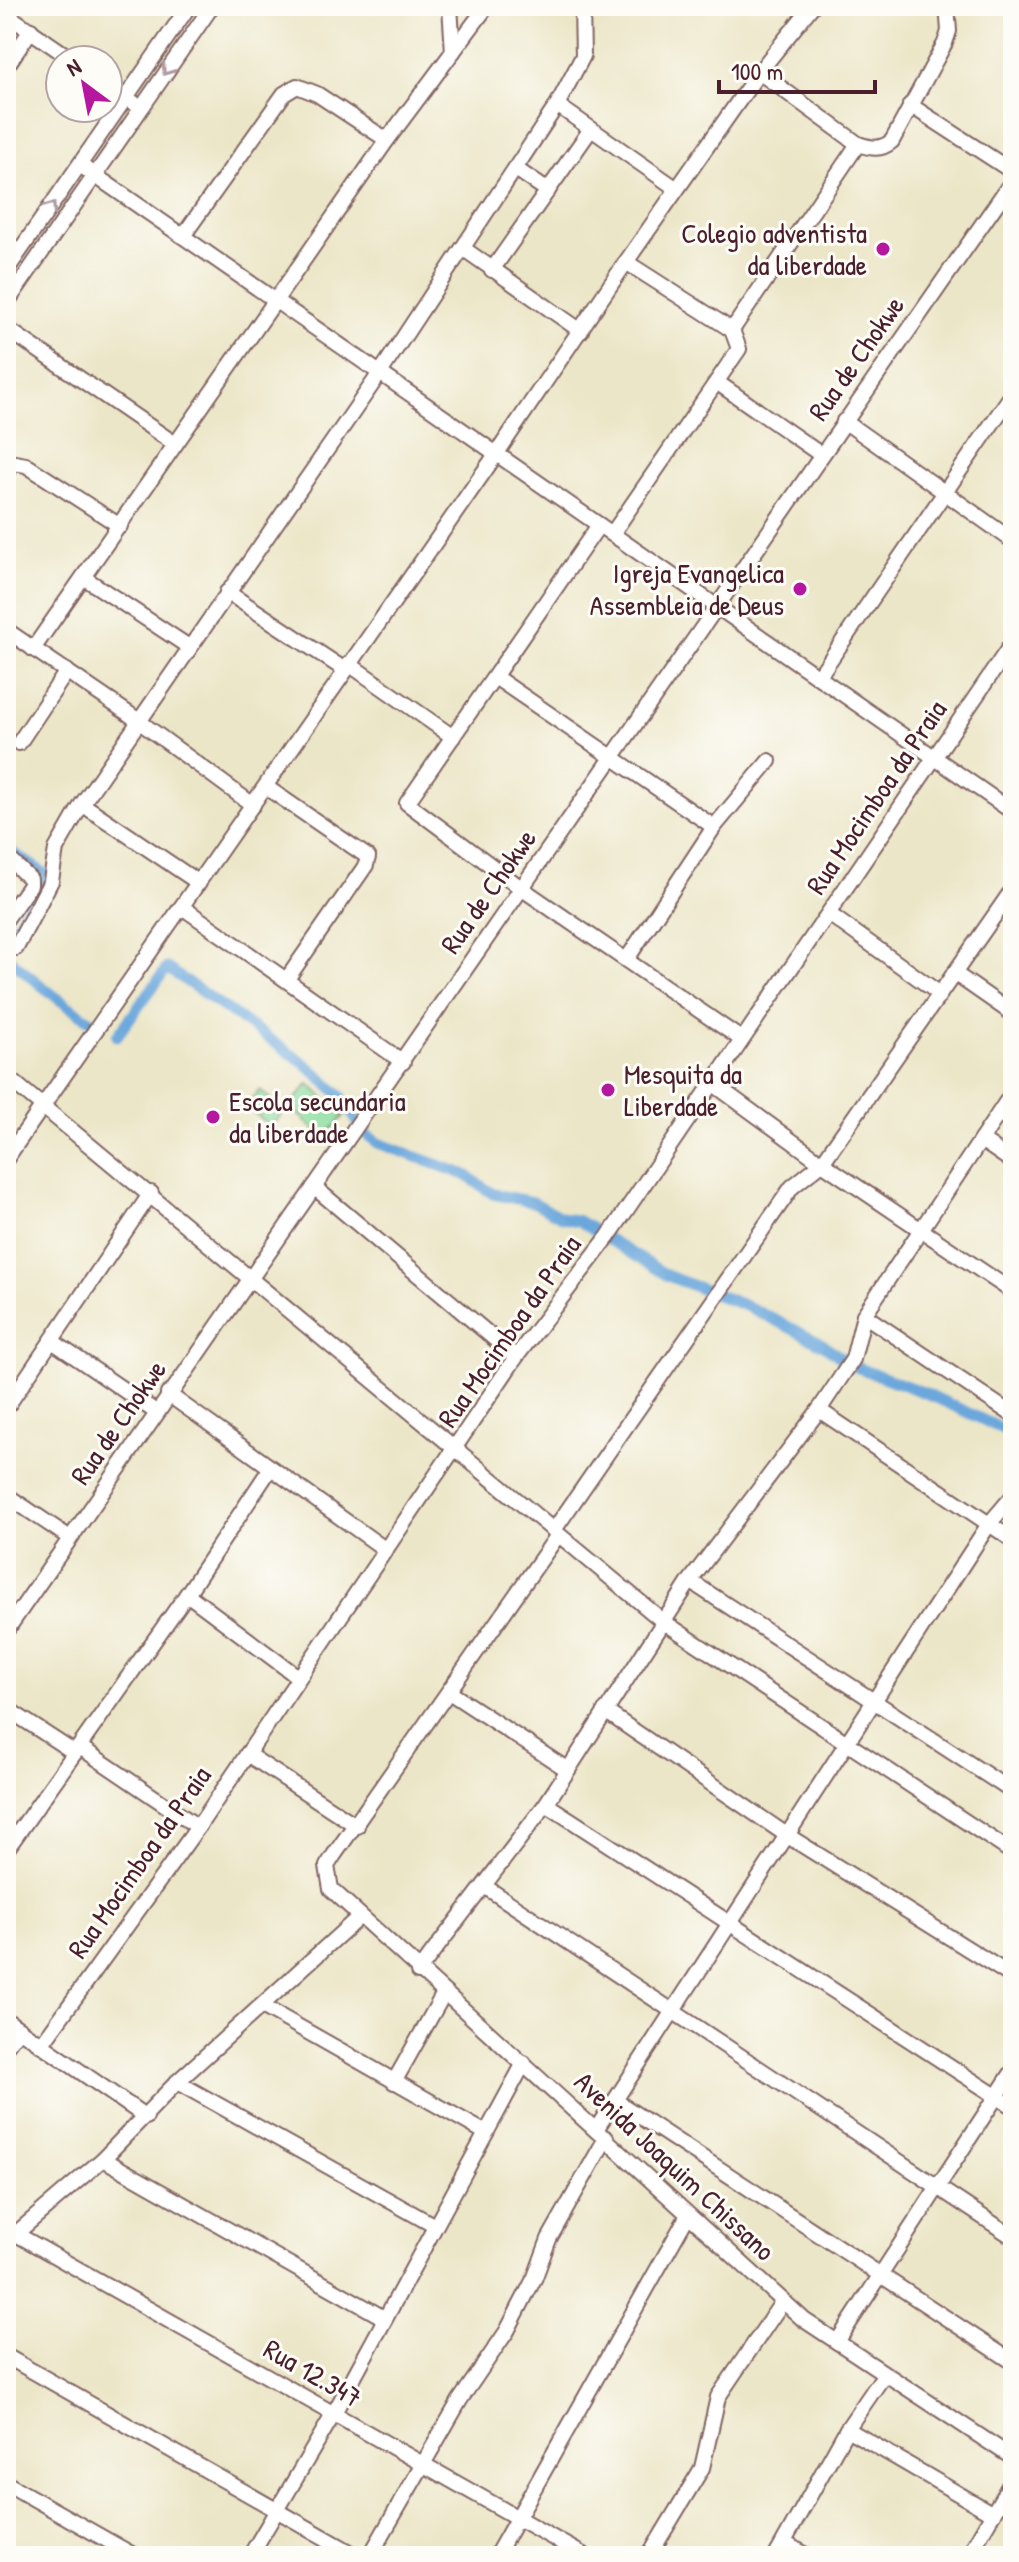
<svg xmlns="http://www.w3.org/2000/svg" width="1019" height="2562" font-family="'Patrick Hand',sans-serif">
<style>
.green{fill:#89dd9f;stroke:#6a7e65;stroke-width:2}
.lines{fill:none;stroke-linecap:round;stroke-linejoin:round}
.canal{stroke:#6ca7dc;stroke-width:11}
.minor-casing{stroke:#836562;stroke-width:18}
.minor{stroke:#fff;stroke-width:14}
.oneway{stroke:#ae9aa0}
.poi-dot{fill:#b5179e;stroke:#fdfcf7;stroke-width:3}
.labels{text-anchor:middle;dominant-baseline:central;stroke-width:6;stroke-linejoin:round;paint-order:stroke}
.poi-label{font-size:28px;fill:#4a1f2b;stroke:#fdfcf7;text-anchor:end}
.street-label{font-size:28px;fill:#4a1f2b;stroke:#fdfcf7}
</style>
<rect width="100%" height="100%" fill="#fdfcf7"/>
<filter id="ink" filterUnits="userSpaceOnUse"><feTurbulence type="fractalNoise" baseFrequency=".0125" numOctaves="2"/><feDisplacementMap in="SourceGraphic" scale="16" xChannelSelector="R" yChannelSelector="G"/><feConvolveMatrix kernelMatrix="1 2 1 2 8 2 1 2 1" color-interpolation-filters="sRGB"/></filter>
<filter id="wash" filterUnits="userSpaceOnUse"><feTurbulence type="fractalNoise" baseFrequency=".006" numOctaves="4" result="noise"/><feDisplacementMap in="SourceGraphic" scale="32" xChannelSelector="R" yChannelSelector="G"/><feGaussianBlur stdDeviation="1.8" result="paint"/><feColorMatrix in="noise" values="0 0 0 0 0 0 0 0 0 0 0 0 0 0 0 0 0 1.4 0 .05"/><feComposite in="paint" operator="in"/></filter>
<g filter="url(#wash)">
<rect width="100%" height="100%" fill="#ece6c8"/>
<!-- green -->
<g class="green">
<path d="M309,1084L344,1116L324,1138L289,1106Z"/>
<path d="M260,1090L284,1112L271,1127L246,1106Z"/>
</g>
<g class="lines">
<!-- canal -->
<g class="canal">
<path d="M6,848L48,876L6,940"/>
<path d="M6,956C36,981 65,1007 99,1025"/>
<path d="M117,1036L167,968L307,1065L342,1097L363,1132L378,1143L466,1175L493,1194L533,1202L563,1218L579,1221L668,1276L751,1308L824,1345L851,1365L928,1394L1013,1434"/>
</g>
</g>
</g>
<g filter="url(#ink)">
<g class="lines">
<!-- minor casing -->
<g class="minor-casing">
<g id="minor">
<path d="M450,6L453,52"/>
<path d="M6,14L73,60"/>
<path d="M6,67L31,30"/>
<path d="M759,72L858,144C871,148 880,151 892,141L945,43L949,31L947,6"/>
<path d="M108,85L134,103"/>
<path d="M557,105L677,189"/>
<path d="M910,105L1013,172"/>
<path d="M80,165L1013,812"/>
<path d="M516,169L548,191"/>
<path d="M183,236L284,94L297,86L317,94L387,140"/>
<path d="M464,249L581,331"/>
<path d="M492,270L591,129"/>
<path d="M6,271L189,6"/>
<path d="M6,304L212,6"/>
<path d="M6,328L175,444"/>
<path d="M732,330L858,144"/>
<path d="M718,383L820,454"/>
<path d="M844,421L1013,541"/>
<path d="M6,471L15,463L26,465L120,526"/>
<path d="M599,525L407,803L521,888L741,1039"/>
<path d="M612,534L739,349L732,330L626,262"/>
<path d="M86,579L189,647"/>
<path d="M227,592L345,670"/>
<path d="M6,630L129,714L253,805"/>
<path d="M33,649L387,140L487,6"/>
<path d="M349,664L453,737"/>
<path d="M819,676L1013,393"/>
<path d="M495,677L714,827"/>
<path d="M19,743L67,671"/>
<path d="M266,787L368,857L366,865L287,979"/>
<path d="M82,804L199,883"/>
<path d="M6,856L30,879V885L6,919"/>
<path d="M182,907L403,1062"/>
<path d="M829,914L940,994"/>
<path d="M16,948L51,881L56,849L82,804L380,373L557,105L583,56L582,6"/>
<path d="M627,959L714,827L769,761"/>
<path d="M954,973L1013,1014"/>
<path d="M6,1076L664,1622L1013,1853"/>
<path d="M711,1082L822,1163L1013,1292"/>
<path d="M981,1140L1013,1162"/>
<path d="M6,1159L497,453L626,262L759,72L812,6"/>
<path d="M314,1187L516,1357"/>
<path d="M864,1315L1013,1415"/>
<path d="M52,1341L156,1412"/>
<path d="M168,1394L386,1550"/>
<path d="M6,1408L151,1193"/>
<path d="M819,1410L1013,1540"/>
<path d="M6,1495L70,1538"/>
<path d="M554,1530L792,1187L822,1163L1013,889"/>
<path d="M558,1535L334,1855L327,1866L331,1889L804,2320L1013,2458"/>
<path d="M690,1581L1013,1792"/>
<path d="M187,1594L298,1677"/>
<path d="M6,1631L1013,180"/>
<path d="M449,1692L568,1770"/>
<path d="M6,1708L75,1753"/>
<path d="M605,1711L788,1836L1013,1977"/>
<path d="M80,1747L198,1827"/>
<path d="M247,1754L357,1826"/>
<path d="M546,1804L1013,2107"/>
<path d="M6,1850L187,1594L270,1469"/>
<path d="M484,1886L1013,2237"/>
<path d="M418,1972L546,1804L690,1581L819,1410L853,1359L864,1315L1013,1092"/>
<path d="M262,2006L486,2133"/>
<path d="M6,2020L146,2117"/>
<path d="M41,2045L198,1827L516,1357L608,1237L1013,642"/>
<path d="M6,2046L19,2029"/>
<path d="M177,2082L435,2226"/>
<path d="M394,2082L443,1995"/>
<path d="M616,2101L1013,2362"/>
<path d="M597,2128L989,1524L1013,1496"/>
<path d="M103,2159L384,2318"/>
<path d="M16,2234L585,2556"/>
<path d="M6,2242L103,2159L177,2082L359,1917"/>
<path d="M837,2342L1013,2071"/>
<path d="M6,2356L357,2556"/>
<path d="M847,2429L993,2514"/>
<path d="M6,2483L135,2556"/>
<path d="M784,2543L808,2556"/>
<path d="M250,2556L333,2415L524,2063"/>
<path d="M370,2556L460,2400L507,2331L535,2277L549,2239L606,2138"/>
<path d="M496,2556L688,2215"/>
<path d="M649,2556L702,2468L718,2397L783,2301"/>
<path d="M776,2556L847,2429L884,2375"/>
<path d="M968,2556L1013,2479"/>
</g>
</g>
<!-- minor -->
<use href="#minor" class="minor"/>
</g>
<!-- one-way arrows -->
<defs><path id="oneway-chevron" d="M-2-3.5L2.5 0L-2 3.5" fill="none" stroke-width="1.6" stroke-linecap="round" stroke-linejoin="round" transform="scale(2)"/></defs>
<g class="oneway">
<use href="#oneway-chevron" transform="translate(167 70) rotate(125)"/>
<use href="#oneway-chevron" transform="translate(51 207) rotate(-55)"/>
</g>
</g>
<!-- markers -->
<g class="poi-dot">
<circle cx="883" cy="249" r="8"/>
<circle cx="800" cy="589" r="8"/>
<circle cx="608" cy="1090" r="8"/>
<circle cx="213" cy="1117" r="8"/>
</g>
<g class="labels">
<!-- poi labels -->
<g class="poi-label">
<text x="867" y="233">Colegio adventista<tspan x="867" dy="32">da liberdade</tspan></text>
<text x="784" y="573">Igreja Evangelica<tspan x="784" dy="32">Assembleia de Deus</tspan></text>
<text x="624" y="1074" text-anchor="start">Mesquita da<tspan x="624" dy="32">Liberdade</tspan></text>
<text x="229" y="1101" text-anchor="start">Escola secundaria<tspan x="229" dy="32">da liberdade</tspan></text>
</g>
<!-- street labels -->
<g class="street-label">
<text transform="translate(856 358) rotate(-55)">Rua de Chokwe</text>
<text transform="translate(876 797) rotate(-56)">Rua Mocimboa da Praia</text>
<text transform="translate(488 891) rotate(-55)">Rua de Chokwe</text>
<text transform="translate(509 1331) rotate(-55)">Rua Mocimboa da Praia</text>
<text transform="translate(118 1422) rotate(-55)">Rua de Chokwe</text>
<text transform="translate(139 1862) rotate(-55)">Rua Mocimboa da Praia</text>
<text transform="translate(675 2166) rotate(43)">Avenida Joaquim Chissano</text>
<text transform="translate(313 2373) rotate(30)">Rua 12.347</text>
</g>
</g>
<!-- margin -->
<rect width="1019" height="2562" fill="none" stroke="#fdfcf7" stroke-width="32"/>
<!-- north arrow -->
<g transform="translate(84 84) rotate(328)"><circle r="38" fill="#fdfcf7" stroke="#b5a4a5" stroke-width="2"/>
<path d="M0-6L14 30L0 20L-14 30Z" fill="#b5179e"/>
<text y="-12" font-size="22" font-weight="bold" text-anchor="middle" fill="#4a1f2b">N</text>
</g>
<!-- scale -->
<path d="M719 80v12h156v-12" fill="none" stroke="#4a1f2b" stroke-width="4"/>
<text x="731" y="80" font-size="24" fill="#4a1f2b" stroke="#fdfcf7" stroke-width="6" paint-order="stroke">100 m</text>
</svg>
